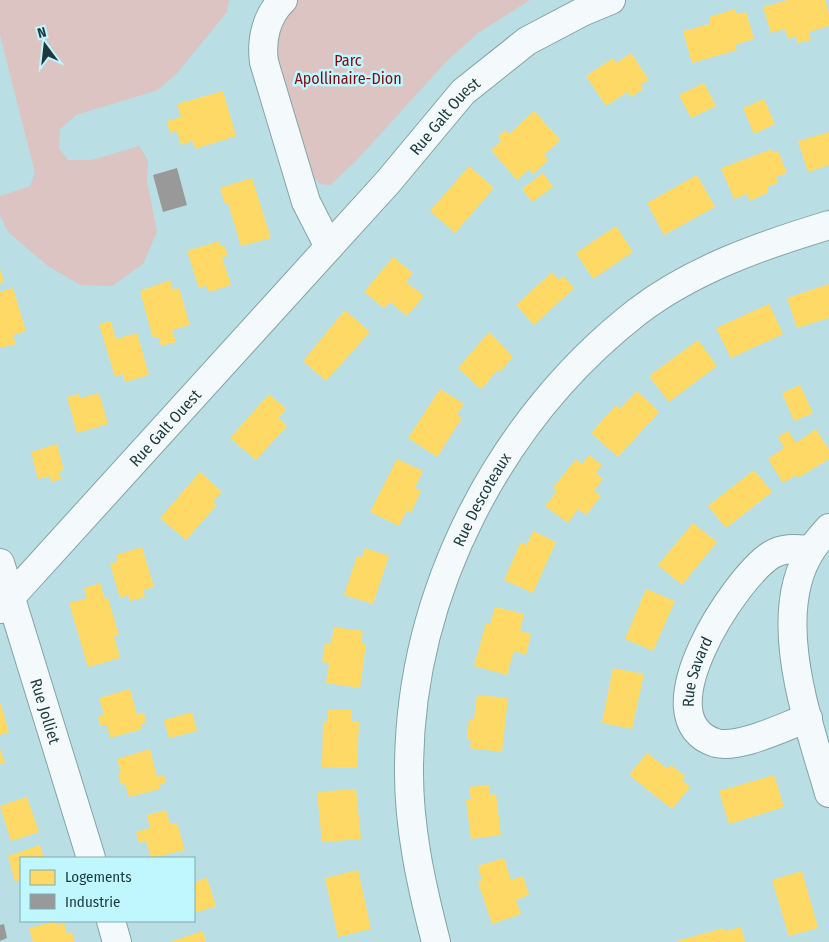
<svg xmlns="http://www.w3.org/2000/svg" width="829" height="942" font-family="'Fira Sans Condensed',sans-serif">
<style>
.green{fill:#dbc4c1}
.homes{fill:#ffd966}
.industry{fill:#999}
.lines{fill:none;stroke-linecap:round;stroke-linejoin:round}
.minor-casing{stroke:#84a2a6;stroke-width:30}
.tertiary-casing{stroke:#84a2a6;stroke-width:30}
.minor{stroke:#f4fafb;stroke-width:28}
.tertiary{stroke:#f4fafb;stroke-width:28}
.labels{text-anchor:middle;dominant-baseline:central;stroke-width:5;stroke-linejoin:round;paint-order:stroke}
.park-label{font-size:16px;fill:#830c0f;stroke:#c0f7ff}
.street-label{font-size:16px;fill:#1c393d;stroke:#c0f7ff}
</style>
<rect width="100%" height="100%" fill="#b9dfe4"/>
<!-- green -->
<g class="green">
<path d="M0,0H229L227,12L177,73L158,90L76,115L60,129L59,148L68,160H92L139,146L148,160L147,181L157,232L143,264L112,286L80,285L48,266L8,232L0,215V196L30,186L35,173L0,35Z"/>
<path d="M295,0H530L478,33L446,62L355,162L330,185L320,184L309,172L274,61L273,34Z"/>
</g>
<!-- homes -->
<g class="homes">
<path d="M788,0H825L829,14V26L809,32L811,40L798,43L796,36L788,39L785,29L771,33L763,7Z"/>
<path d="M735,9L737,14L746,12L754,39L735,45L737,50L692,63L683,31L710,24L709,17Z"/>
<path d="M631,53L649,80L640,85L643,89L631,97L627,92L606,106L586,76L613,58L616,63Z"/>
<path d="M704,83L716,106L691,118L679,95Z"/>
<path d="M223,91L236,136L195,149L193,141L181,145L177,131L170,133L167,121L181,117L177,104Z"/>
<path d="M764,99L775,124L754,134L743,108Z"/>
<path d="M534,111L560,140L544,155L548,160L533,174L529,169L517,180L491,150L501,141L498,137L505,130L509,134Z"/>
<path d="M829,132V165L808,172L798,141Z"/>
<path d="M772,149L773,153L778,151L787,173L776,177L778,183L767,187L769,192L750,201L747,194L734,199L721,168Z"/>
<path d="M469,166L494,188L455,233L430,211Z"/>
<path d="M543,173L553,187L532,202L522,189Z"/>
<path d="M697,175L715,207L664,235L647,203Z"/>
<path d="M252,178L271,238L241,246L228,203L225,204L220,188Z"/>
<path d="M616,226L633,252L593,279L576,253Z"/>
<path d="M219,241L220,246L224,245L228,256L222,257L231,285L209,292L207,286L199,288L187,251Z"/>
<path d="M393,257L413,273L406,282L424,296L407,316L390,302L384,308L364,292Z"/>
<path d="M0,269L4,282L0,283Z"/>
<path d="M552,272L559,280L563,276L574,288L534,325L516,305Z"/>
<path d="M170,280L173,290L179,288L190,325L172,330L176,342L161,346L159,337L153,338L140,291Z"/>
<path d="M829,284V318L797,328L787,298Z"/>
<path d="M13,288L26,331L13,335L16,344L0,348V292Z"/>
<path d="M769,304L783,334L731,358L716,328Z"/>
<path d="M345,310L370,332L326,381L303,361Z"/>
<path d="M111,321L116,339L137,333L149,375L125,382L123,374L115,377L99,324Z"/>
<path d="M489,332L513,357L500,372L498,370L481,389L458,368Z"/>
<path d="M698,340L717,366L669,402L649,376Z"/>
<path d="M800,385L813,413L794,421L782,393Z"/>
<path d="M440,389L464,404L457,415L462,418L437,457L408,438Z"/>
<path d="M637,391L659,412L618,457L591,433L616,405L620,409Z"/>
<path d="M99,393L108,424L77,433L67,397L79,394L80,398Z"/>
<path d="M269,394L286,409L278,418L287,426L256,460L230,438Z"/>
<path d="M816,429L829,450V459L798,478L796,475L783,483L768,459L784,448L778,437L788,431L796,443Z"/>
<path d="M57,444L64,470L59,471L61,479L51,482L50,476L38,479L31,452Z"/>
<path d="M589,455L602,465L596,473L603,479L594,491L601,496L586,515L578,509L568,523L545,506L557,491L553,488L576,459L582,464Z"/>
<path d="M397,459L423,471L415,488L421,491L411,513L407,510L399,526L370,512Z"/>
<path d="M754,470L772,492L726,528L708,506Z"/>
<path d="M200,472L222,492L213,502L217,505L186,540L160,518Z"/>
<path d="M693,523L717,542L682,585L658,565Z"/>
<path d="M533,531L556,542L533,593L504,580L521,542L527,545Z"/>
<path d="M142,547L154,587L143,590L145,597L130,601L128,595L120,598L110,564L118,561L116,555Z"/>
<path d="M365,548L389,556L373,604L344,595L357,556L362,557Z"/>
<path d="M100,583L105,599L108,598L119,635L114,636L120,658L88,667L69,603L87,598L84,588Z"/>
<path d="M646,589L675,601L653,651L625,639Z"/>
<path d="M495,607L524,614L520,631L531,634L526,655L514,651L507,675L474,666L486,623L490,624Z"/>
<path d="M334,627L363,631L361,643L366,644L360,688L326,683L329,663L322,662L325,643L331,644Z"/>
<path d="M613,668L644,674L632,729L602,723Z"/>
<path d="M130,689L137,715L144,713L146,722L141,724L142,729L110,738L107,725L100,726L98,717L104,714L99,698Z"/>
<path d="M477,695L508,698L502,752L470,748L471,739H467L469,719H474Z"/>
<path d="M0,702L9,732L0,735Z"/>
<path d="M328,710H352V721H359L357,768L322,767L323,721H328Z"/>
<path d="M192,712L197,731L169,738L164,720Z"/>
<path d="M0,749L5,763L0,764Z"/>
<path d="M150,749L157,777L164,775L166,783L159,785L160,789L129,797L125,784L121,785L118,774L121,773L117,759Z"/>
<path d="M647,753L668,769L671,765L685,776L682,780L690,787L672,809L629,775Z"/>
<path d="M774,775L784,807L729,824L719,791Z"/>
<path d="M489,785L490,795L496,794L501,835L471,839L466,800L471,799L469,787Z"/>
<path d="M356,789L361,839L322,842L317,792Z"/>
<path d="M27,797L39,832L11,841L0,806Z"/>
<path d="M166,810L170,824L177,823L185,850L151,858L146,841L139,843L136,832L150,828L147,815Z"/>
<path d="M40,845L44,858H21V885L19,880L15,882L8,856Z"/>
<path d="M504,858L511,880L523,876L529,895L516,900L521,914L492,924L478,882L482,880L478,866Z"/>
<path d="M358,870L371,929L338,937L325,878Z"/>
<path d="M802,871L818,928L789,936L772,880Z"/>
<path d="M207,878L216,906L194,913V882Z"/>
<path d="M56,921L57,925L64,923L67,934L72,932L75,942H33L29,928Z"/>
<path d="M741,927L745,942H673L724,928L725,931Z"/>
<path d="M203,931L206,942H169Z"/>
</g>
<!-- industry -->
<g class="industry">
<path d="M177,168L187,205L163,212L153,175Z"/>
<path d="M4,924L7,938L0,941V925Z"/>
</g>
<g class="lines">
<!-- minor casing -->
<g class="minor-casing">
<g id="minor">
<path d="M283,0C266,16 261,40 264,62L306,202L329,247"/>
<path d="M829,528C823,535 817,541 812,549C768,615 809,724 829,793"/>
<path id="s1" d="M0,563L91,858"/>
<path id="s2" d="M808,718C785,726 740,749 716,743C641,720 735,578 771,555C784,547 797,549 811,550"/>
<path d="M111,921L117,942"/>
<path id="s3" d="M436,942C421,884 408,826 409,765C411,590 500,419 637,312C693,269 763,245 829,225"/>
</g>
</g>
<!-- tertiary casing -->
<g class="tertiary-casing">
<g id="tertiary">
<path id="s4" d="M0,609L388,182L463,92L527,41L582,12L611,0"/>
</g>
</g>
<!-- minor -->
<use href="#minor" class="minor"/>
<!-- tertiary -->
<use href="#tertiary" class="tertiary"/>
</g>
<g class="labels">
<!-- park labels -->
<g class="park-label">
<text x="348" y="60">Parc<tspan x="348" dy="18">Apollinaire-Dion</tspan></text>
</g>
<!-- street labels -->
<g class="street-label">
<text stroke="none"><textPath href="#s4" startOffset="664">Rue Galt Ouest</textPath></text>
<text stroke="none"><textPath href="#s4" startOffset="245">Rue Galt Ouest</textPath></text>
<text stroke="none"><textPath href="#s3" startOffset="458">Rue Descoteaux</textPath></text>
<text stroke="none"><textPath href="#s2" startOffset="182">Rue Savard</textPath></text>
<text stroke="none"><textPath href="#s1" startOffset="155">Rue Jolliet</textPath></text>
</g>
</g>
<!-- legend -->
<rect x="20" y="857" width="175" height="65" fill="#c0f7ff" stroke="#7eabb1"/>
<rect x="30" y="870" width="25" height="15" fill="#ffd966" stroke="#7eabb1"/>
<text x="65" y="882" font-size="15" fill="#1c393d">Logements</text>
<rect x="30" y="894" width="25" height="15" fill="#999999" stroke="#7eabb1"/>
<text x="65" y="907" font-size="15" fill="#1c393d">Industrie</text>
<!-- north arrow -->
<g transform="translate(45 45) rotate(345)" stroke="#c0f7ff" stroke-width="4" paint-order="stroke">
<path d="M0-4L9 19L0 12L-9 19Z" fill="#1c393d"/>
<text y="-8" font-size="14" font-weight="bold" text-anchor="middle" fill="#1c393d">N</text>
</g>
</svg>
